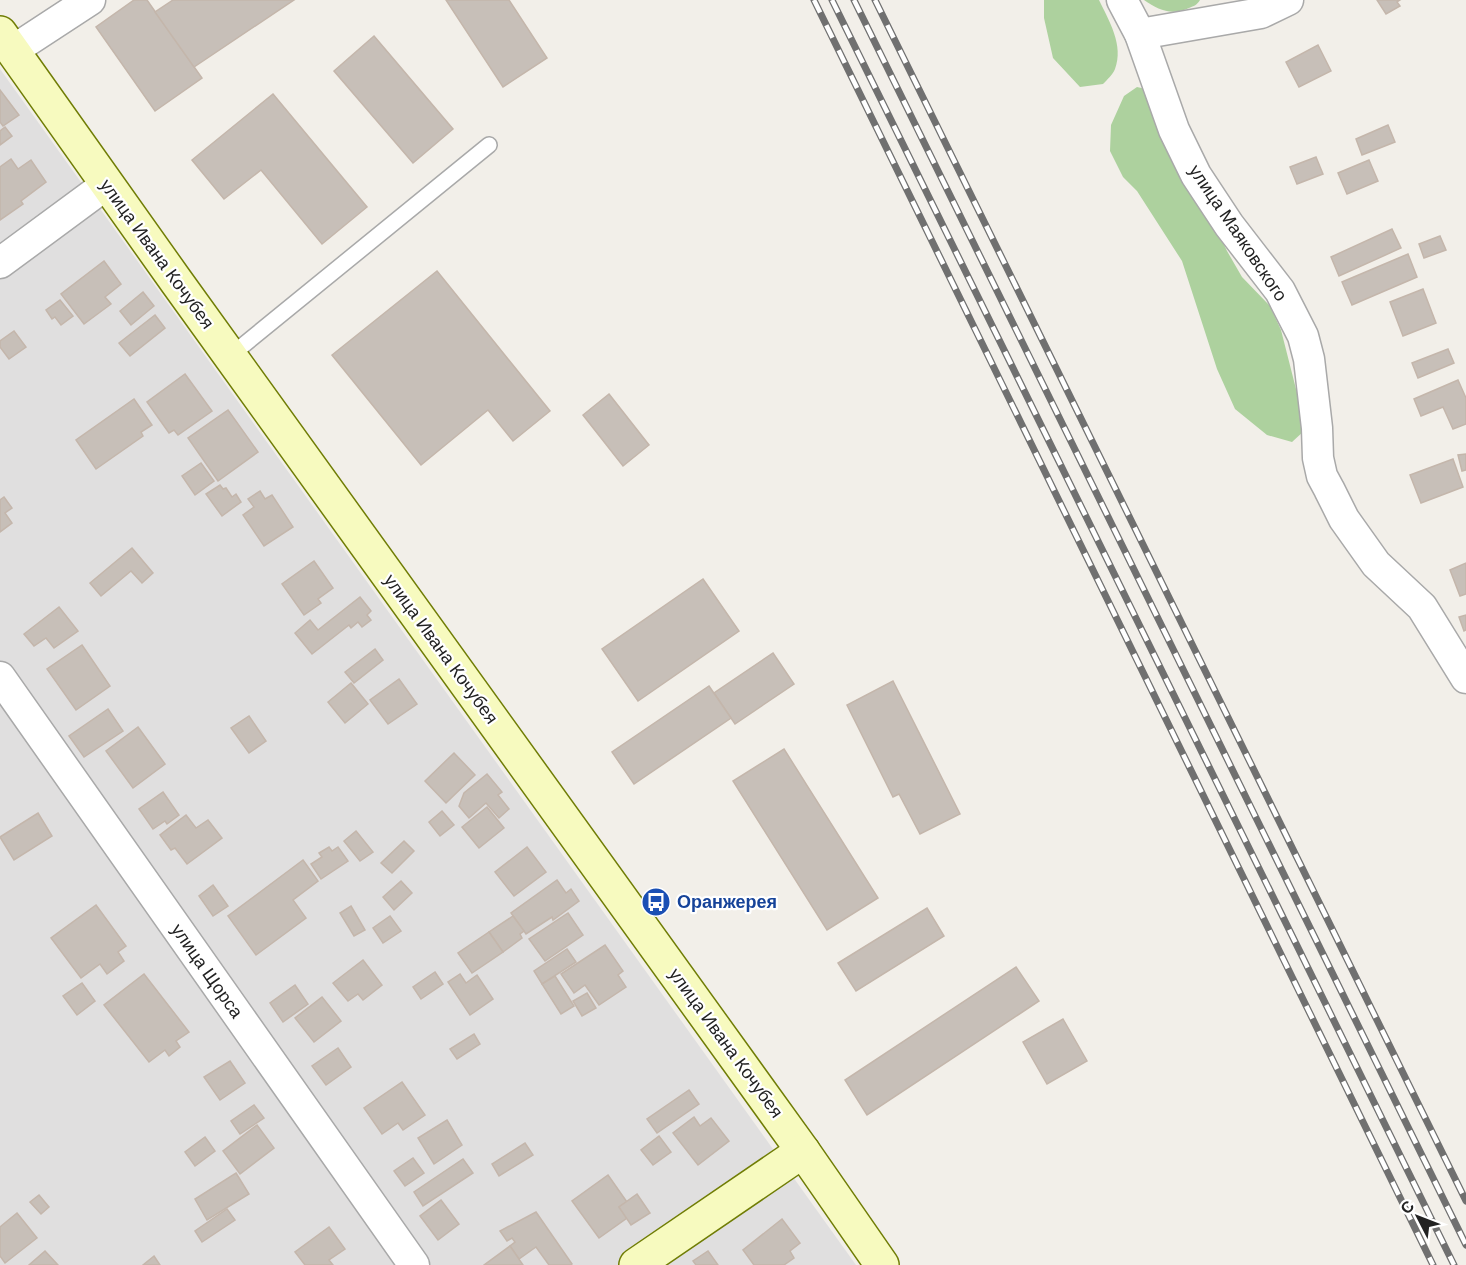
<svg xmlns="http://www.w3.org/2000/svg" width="1466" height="1265" font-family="'DM Sans',sans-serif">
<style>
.residential{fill:#e0dfdf}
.forest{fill:#add19e}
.building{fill:#c7bfb8;stroke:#c4b6ab;stroke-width:1.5}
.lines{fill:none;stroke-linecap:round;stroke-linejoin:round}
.lane-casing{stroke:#a9a9a9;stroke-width:18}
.street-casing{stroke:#a9a9a9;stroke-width:33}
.secondary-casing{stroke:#707d05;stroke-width:36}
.lane{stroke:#fff;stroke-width:15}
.street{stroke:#fff;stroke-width:30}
.secondary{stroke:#f7fabf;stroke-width:33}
.rail-casing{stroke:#707070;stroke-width:7}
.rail{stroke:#fff;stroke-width:4.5;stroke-dasharray:14;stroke-linecap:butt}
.labels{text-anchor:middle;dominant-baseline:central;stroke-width:4.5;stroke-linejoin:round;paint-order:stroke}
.street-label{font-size:18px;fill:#222;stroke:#fff}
.transit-label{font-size:18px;font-weight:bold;fill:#164399;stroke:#fff;text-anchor:start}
</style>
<rect width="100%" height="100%" fill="#f2efe9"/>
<!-- residential -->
<path class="residential" d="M0,69L856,1265H0Z"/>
<!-- forest -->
<g class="forest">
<path d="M1044,0H1099C1109,21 1124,45 1115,69C1113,74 1107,80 1103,84L1080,87L1053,58L1044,18Z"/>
<path d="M1144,0H1200C1197,5 1194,6 1189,8C1171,16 1159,10 1144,0Z"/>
<path d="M1137,87L1150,90L1227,251L1242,277L1270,306L1281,330L1296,389L1303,410L1304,431L1292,442L1267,435L1235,409L1217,369L1182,261L1137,191L1123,177L1110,151L1111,125L1124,96Z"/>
</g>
<!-- building -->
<g class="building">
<path d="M134,0H147L202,78L155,111L96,27Z"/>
<path d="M173,0H294L194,67L155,12Z"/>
<path d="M446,0H509L547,58L503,87Z"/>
<path d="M1377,0H1400L1397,2L1400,6L1386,14Z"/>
<path d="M374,36L453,129L413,163L334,71Z"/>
<path d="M1318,45L1331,71L1299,87L1286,62Z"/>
<path d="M0,90L19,115L3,126L0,122Z"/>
<path d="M273,94L367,207L322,244L261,170L224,199L192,160Z"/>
<path d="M1388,125L1395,142L1362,155L1356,139Z"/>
<path d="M5,127L12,136L0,145V131Z"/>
<path d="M1316,157L1323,174L1297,184L1290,167Z"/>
<path d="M11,159L18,169L31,160L46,182L21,201L23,204L0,220V167Z"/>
<path d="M1369,160L1378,181L1347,194L1338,173Z"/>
<path d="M1392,229L1401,248L1339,276L1331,257Z"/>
<path d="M1440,236L1446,250L1424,258L1419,244Z"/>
<path d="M1408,254L1417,277L1352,305L1342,282Z"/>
<path d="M104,261L121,284L105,297L111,304L84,324L61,294Z"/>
<path d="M437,271L550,411L513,441L488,410L421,465L332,355Z"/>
<path d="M1423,289L1436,323L1403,336L1390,302Z"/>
<path d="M143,292L154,306L131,325L120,311Z"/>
<path d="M60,300L73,316L61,325L55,317L52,319L46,310Z"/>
<path d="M155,315L165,328L130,356L119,343Z"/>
<path d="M14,331L26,347L9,359L0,347V341Z"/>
<path d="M1448,349L1454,363L1418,378L1412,363Z"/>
<path d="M185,374L212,411L178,435L174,430L169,433L147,402Z"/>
<path d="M1458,380L1466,398V424L1453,429L1443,407L1421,416L1414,399Z"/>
<path d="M609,394L649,445L623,466L583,415Z"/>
<path d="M134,399L152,425L141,432L143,436L96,469L76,440Z"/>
<path d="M228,410L258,452L218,481L188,438Z"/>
<path d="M1466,454V470L1462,471L1458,455Z"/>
<path d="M1453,459L1463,487L1421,503L1410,475Z"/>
<path d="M201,463L214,481L195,495L182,476Z"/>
<path d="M220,485L223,489L226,488L232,497L236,494L241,502L222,516L206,494Z"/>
<path d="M260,491L265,499L272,495L293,527L264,546L243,515L254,507L248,499Z"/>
<path d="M4,497L12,508L5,513L12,523L0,532V500Z"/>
<path d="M132,548L153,573L142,583L131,571L101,596L90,583Z"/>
<path d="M314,561L333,588L318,599L321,603L304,615L282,584Z"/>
<path d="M1466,563V594L1460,596L1450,570Z"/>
<path d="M703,579L739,631L638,701L602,649Z"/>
<path d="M360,597L371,611L367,615L371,620L362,627L358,622L351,628L349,625L312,654L295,633L310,620L318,630Z"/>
<path d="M59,607L78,631L54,648L46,638L34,646L24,634Z"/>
<path d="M1466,615V630L1464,631L1459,617Z"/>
<path d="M82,645L110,686L76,710L47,669Z"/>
<path d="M375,649L383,660L354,683L345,672Z"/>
<path d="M773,653L794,684L735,724L714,693Z"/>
<path d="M399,679L417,704L388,724L370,700Z"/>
<path d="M893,681L960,814L920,834L899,794L893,797L847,705Z"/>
<path d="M351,683L368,704L345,723L328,702Z"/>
<path d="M709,686L731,718L634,784L612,752Z"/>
<path d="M108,709L123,731L84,757L69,736Z"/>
<path d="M249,716L266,741L249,753L231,728Z"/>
<path d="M138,727L165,764L133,788L106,751Z"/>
<path d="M784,749L878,898L827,930L733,781Z"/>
<path d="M454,753L475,775L446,803L425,781Z"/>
<path d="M487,774L502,792L498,795L509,809L499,818L486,803L469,818L459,806L464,793Z"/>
<path d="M163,792L179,815L167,824L165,821L153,829L139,809Z"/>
<path d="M487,807L504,828L479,848L462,827Z"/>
<path d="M442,811L454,825L440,836L429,822Z"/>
<path d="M38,813L52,836L14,860L0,837Z"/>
<path d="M186,815L196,828L208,820L222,838L187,864L175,848L171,850L160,835Z"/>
<path d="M356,831L373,852L360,861L344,841Z"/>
<path d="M404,841L414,851L392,873L381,863Z"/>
<path d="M329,847L332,851L338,847L348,861L321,879L311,864L322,857L319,853Z"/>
<path d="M527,847L546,872L514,896L495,872Z"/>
<path d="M303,860L318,881L293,900L306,918L256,955L228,916Z"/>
<path d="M557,880L566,893L571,889L579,901L553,920L552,917L526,934L511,913Z"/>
<path d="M401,881L412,893L394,910L383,897Z"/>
<path d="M213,885L228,906L213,916L199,896Z"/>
<path d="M96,905L126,946L118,952L124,961L107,974L100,964L81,978L51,938Z"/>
<path d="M351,906L365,930L354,936L340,913Z"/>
<path d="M927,908L944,936L856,991L838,963Z"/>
<path d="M568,913L583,935L545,961L529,939Z"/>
<path d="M390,916L401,931L383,943L373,928Z"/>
<path d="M513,916L524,931L520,934L522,938L503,952L489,932Z"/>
<path d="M489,932L503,952L472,973L458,953Z"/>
<path d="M605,945L623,971L618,975L626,987L599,1005L585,985L574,993L561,974Z"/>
<path d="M567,949L576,962L542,984L534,971Z"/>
<path d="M363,960L382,985L363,1000L358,994L348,1001L333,983Z"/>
<path d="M1016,967L1039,1001L867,1115L845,1080Z"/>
<path d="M435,972L443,984L421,999L413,987Z"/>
<path d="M144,974L189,1032L176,1041L180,1047L169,1056L165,1050L149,1062L104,1005Z"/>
<path d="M460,974L466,983L477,975L493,999L470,1015L448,982Z"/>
<path d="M555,976L574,1006L561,1014L542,984Z"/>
<path d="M82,983L95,1001L77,1015L63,996Z"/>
<path d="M295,985L308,1004L283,1022L270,1003Z"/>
<path d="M587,993L596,1008L582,1016L573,1001Z"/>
<path d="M322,997L341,1021L314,1042L295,1018Z"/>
<path d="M1063,1019L1087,1061L1047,1084L1023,1042Z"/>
<path d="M474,1034L480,1044L457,1059L450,1049Z"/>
<path d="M338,1048L351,1067L326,1085L312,1066Z"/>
<path d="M230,1061L245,1083L220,1100L204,1077Z"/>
<path d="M402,1082L425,1115L403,1130L398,1123L382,1134L364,1108Z"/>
<path d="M689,1090L699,1104L657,1133L647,1119Z"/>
<path d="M254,1105L264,1118L240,1134L231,1121Z"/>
<path d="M694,1117L700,1126L711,1118L729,1141L698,1165L673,1133Z"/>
<path d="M447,1120L462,1145L434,1164L418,1138Z"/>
<path d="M257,1125L274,1148L240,1174L223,1151Z"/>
<path d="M659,1136L671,1152L653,1165L641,1150Z"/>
<path d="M205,1137L215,1151L195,1166L185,1152Z"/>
<path d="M525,1143L533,1155L499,1176L492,1164Z"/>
<path d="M413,1158L424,1173L405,1186L394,1171Z"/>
<path d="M463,1159L473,1173L423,1206L414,1192Z"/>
<path d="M236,1173L249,1194L207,1220L195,1199Z"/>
<path d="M608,1175L627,1202L619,1207L627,1218L599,1238L572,1201Z"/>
<path d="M637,1194L650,1213L631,1225L619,1207Z"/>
<path d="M39,1195L49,1207L41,1214L30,1202Z"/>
<path d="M441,1200L459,1224L438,1240L420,1216Z"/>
<path d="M227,1209L235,1220L202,1242L195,1231Z"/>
<path d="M536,1212L572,1264L571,1265H549L536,1247L519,1259L510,1246L515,1242L512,1238L507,1241L500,1231Z"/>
<path d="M17,1213L37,1238L5,1263L0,1256V1227Z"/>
<path d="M782,1219L800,1243L790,1251L794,1258L784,1265H754L743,1250Z"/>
<path d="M329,1227L345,1249L329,1260L333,1265H305L295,1252Z"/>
<path d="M510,1246L523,1265H484Z"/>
<path d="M45,1251L58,1265H29Z"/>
<path d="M708,1251L718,1265H696L693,1261Z"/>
<path d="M154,1256L160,1265H143Z"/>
</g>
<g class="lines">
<!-- lane casing -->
<g class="lane-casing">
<path id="lane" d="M230,356L489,145"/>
</g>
<!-- street casing -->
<g class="street-casing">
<g id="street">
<path d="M1122,0L1140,34L1174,130L1196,175L1229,225L1280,291L1303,336L1309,359L1317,428L1318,458L1322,476L1329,489L1344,519L1376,564L1422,607L1466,678"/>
<path d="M1140,34L1261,13L1288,0"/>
<path d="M12,51L90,0"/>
<path d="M0,263L107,184"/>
<path d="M0,677L414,1265"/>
</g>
</g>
<!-- secondary casing -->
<g class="secondary-casing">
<g id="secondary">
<path d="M0,33L176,281L803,1151L882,1265"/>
<path d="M636,1265L803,1151"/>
</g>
</g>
<!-- lane -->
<use href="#lane" class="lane"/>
<!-- street -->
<use href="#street" class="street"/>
<!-- secondary -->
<use href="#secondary" class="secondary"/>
<!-- rail casing -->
<g class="rail-casing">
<g id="rail">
<path d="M814,0L1433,1265"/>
<path d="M832,0L1454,1265"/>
<path d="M854,0L1466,1245"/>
<path d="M875,0L1466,1201"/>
</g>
</g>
<!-- rail -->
<use href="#rail" class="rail"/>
</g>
<!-- icons -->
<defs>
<g id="bus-disc" transform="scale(1.5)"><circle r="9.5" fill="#1a4fb4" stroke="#fff"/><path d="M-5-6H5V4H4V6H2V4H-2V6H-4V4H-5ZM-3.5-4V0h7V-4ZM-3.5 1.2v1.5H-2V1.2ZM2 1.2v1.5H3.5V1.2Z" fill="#fff"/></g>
</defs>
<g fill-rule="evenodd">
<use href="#bus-disc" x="656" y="902"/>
</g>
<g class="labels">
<!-- street labels -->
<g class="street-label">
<text transform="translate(1238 233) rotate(56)">улица Маяковского</text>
<text transform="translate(157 254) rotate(54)">улица Ивана Кочубея</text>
<text transform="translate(441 649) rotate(54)">улица Ивана Кочубея</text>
<text transform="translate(207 971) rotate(55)">улица Щорса</text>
<text transform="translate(726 1043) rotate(54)">улица Ивана Кочубея</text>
</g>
<!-- transit labels -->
<g class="transit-label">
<text x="677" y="902">Оранжерея</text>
</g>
</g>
<!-- north arrow -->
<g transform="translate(1418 1217) rotate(312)" stroke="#ffffff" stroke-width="4.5" paint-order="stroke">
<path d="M0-4.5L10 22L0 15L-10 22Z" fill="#222222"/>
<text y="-9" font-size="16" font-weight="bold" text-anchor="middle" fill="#222222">С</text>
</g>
</svg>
